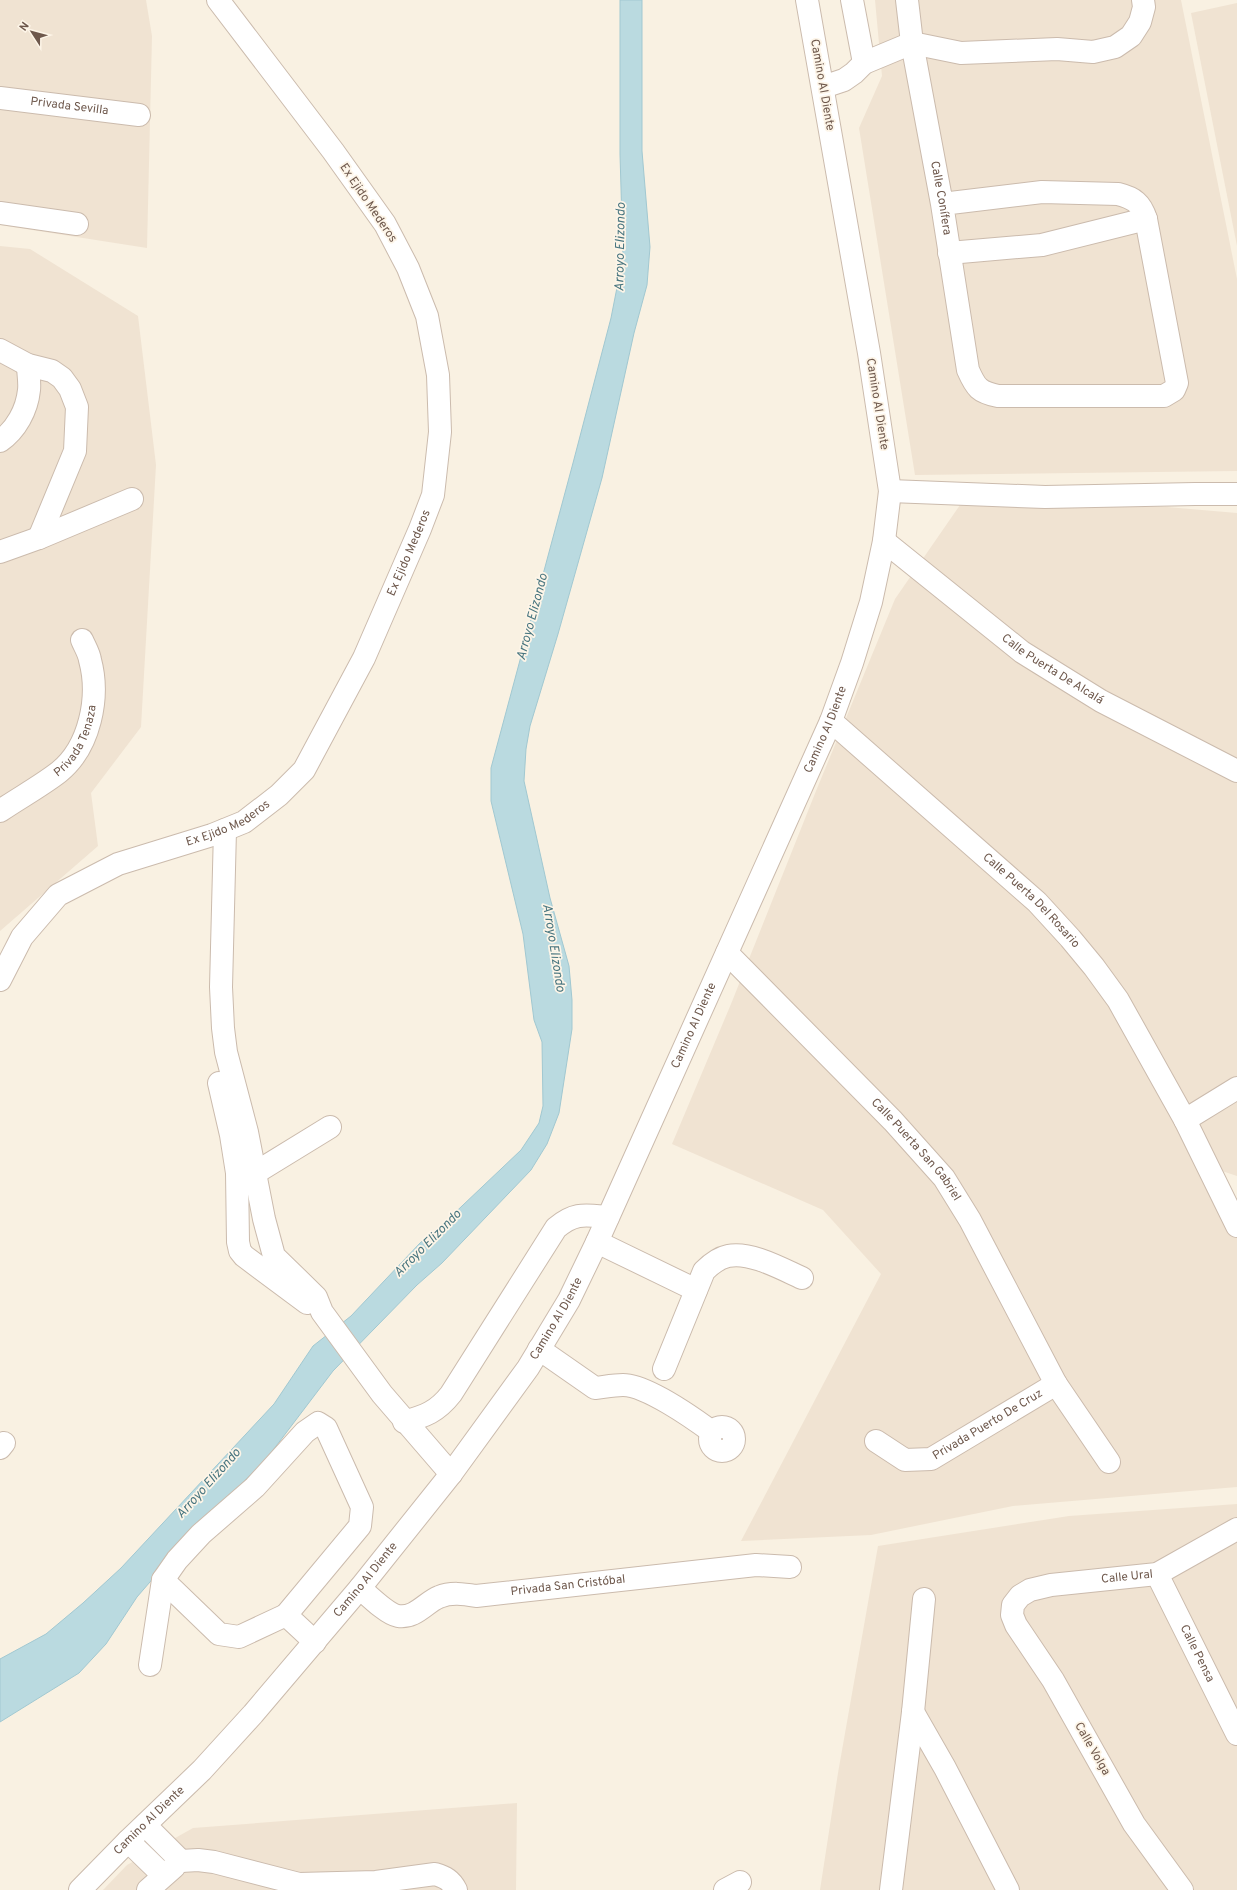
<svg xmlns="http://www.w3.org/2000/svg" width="1237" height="1890" font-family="Overpass,sans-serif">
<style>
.residential{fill:#f0e3d2}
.water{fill:#badae0;stroke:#a1c8d1}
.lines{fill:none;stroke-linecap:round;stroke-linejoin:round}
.minor-casing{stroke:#cbbbad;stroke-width:24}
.minor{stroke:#fff;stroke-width:22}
.labels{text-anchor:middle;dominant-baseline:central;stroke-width:3.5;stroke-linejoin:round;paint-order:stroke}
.street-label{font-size:12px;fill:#6e584c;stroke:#fdf5e8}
.water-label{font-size:13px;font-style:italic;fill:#48757f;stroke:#fdf5e8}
</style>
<rect width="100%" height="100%" fill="#f9f1e2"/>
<!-- residential -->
<g class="residential">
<path d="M0,0H146L152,36L147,248L0,225Z"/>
<path d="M875,0H1181L1237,279V471L915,475L859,128L882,76Z"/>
<path d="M1237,3V246L1191,13Z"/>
<path d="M0,246L30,249L138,316L156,465L141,727L91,793L98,846L0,931Z"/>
<path d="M960,505L1167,507L1237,513V1176L1222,1171L1237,1204V1487L1013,1506L871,1535L741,1541L881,1274L823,1210L672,1144L731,1004L816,791L895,599Z"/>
<path d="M1237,1504V1890H820L838,1773L878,1546L1069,1516Z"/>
<path d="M517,1803L516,1890H103L127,1865L193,1828Z"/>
</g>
<!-- water -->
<path class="water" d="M620,0H642V151L650,247L647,285L634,333L602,478L558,634L530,726L526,749L524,781L550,898L569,966L572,1000V1029L559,1113L547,1144L531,1170L442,1263L417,1285L333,1371L267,1458L188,1538L137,1597L106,1644L79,1673L0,1722V1659L46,1634L83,1603L121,1568L274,1404L313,1346L351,1316L420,1243L443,1224L521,1150L539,1123L543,1106L542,1042L534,1020L523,934L491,801V768L573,463L611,318L623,257L620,154Z"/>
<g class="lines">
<!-- minor casing -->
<g class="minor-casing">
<g id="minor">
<path d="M852,0L864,63"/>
<path id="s1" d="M907,0L912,43L942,204L968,370C976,388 979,392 998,396H1164L1174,390L1177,383L1146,219C1141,203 1134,198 1118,194L1042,192L942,204"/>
<path d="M823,87L844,80L854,73L864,63L912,43L961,53L1057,49L1093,52L1115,47L1131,36L1140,22L1144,7L1143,0"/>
<path id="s2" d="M0,98L139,115"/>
<path d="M0,213L77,224"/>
<path d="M949,253L1042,245L1146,219"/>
<path d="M0,350L28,365L52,371L62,378L70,389L77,407L75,451L39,538"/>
<path d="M0,441C16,430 27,410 29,390C30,382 28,373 28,365"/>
<path d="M890,491L1045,497L1195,494H1237"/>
<path id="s3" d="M884,541L1022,652L1101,701L1237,771"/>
<path d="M0,552L39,538L132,499"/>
<path id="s4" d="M831,721L1037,902L1070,938L1094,967L1118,1000L1185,1120L1237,1226"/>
<path id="s5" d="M0,811C19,798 41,786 59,772C90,747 100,697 90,660C89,653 85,647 82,640"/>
<path d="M225,830L221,987L223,1028L226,1052L247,1132L264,1219L274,1256L316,1297L322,1312L382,1394L451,1474"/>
<path id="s6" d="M727,953L893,1121L944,1178L970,1220L1056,1384L1109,1462"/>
<path id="s7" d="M0,980L22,937L58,895L118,864L212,835L244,822L279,795L304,770L364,658L420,529L433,495L440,432L438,375L427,316L408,268L385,224L333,151L218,0"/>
<path d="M219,1083L231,1135L237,1173L238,1242L240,1251L244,1256L307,1303"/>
<path d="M1185,1120L1237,1088"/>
<path d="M242,1173H255L330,1127"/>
<path d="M597,1242L696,1290"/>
<path d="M539,1349L595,1388C604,1387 614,1385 623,1385C646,1385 693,1418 712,1432"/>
<path d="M664,1369L704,1271C711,1264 718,1258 728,1256C750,1251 782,1269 802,1278"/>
<path d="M404,1422C425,1416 437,1412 451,1394L556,1228C575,1212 585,1215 608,1217"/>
<circle cx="722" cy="1439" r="12"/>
<path id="s8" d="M876,1441L905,1460L931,1459L1056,1384"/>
<path d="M0,1448L4,1443"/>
<path id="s9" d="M1157,1574L1237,1734"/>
<path d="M163,1580L219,1634L239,1637L286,1615"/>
<path id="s10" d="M360,1588C369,1596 387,1614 398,1616C415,1619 426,1602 439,1597C451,1592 464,1594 476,1596L756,1565L790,1567"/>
<path d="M150,1665L163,1580L177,1560L201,1534L255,1487L305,1432L318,1423L326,1428L362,1507L360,1526L286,1615L315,1642"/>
<path d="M913,1712L945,1768L1008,1890"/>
<path d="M145,1825L181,1861"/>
<path d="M128,1841L163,1875"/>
<path d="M181,1861L198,1860L214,1862L299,1884L376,1882L435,1874C445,1877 451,1880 456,1890"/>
<path id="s11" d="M80,1890L128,1841L202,1770L253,1714L360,1588L451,1474L528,1368L569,1300L597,1242L831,721L852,663L871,602L884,541L890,491L869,353L807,0"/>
<path d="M148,1890L174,1867"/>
<path d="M725,1890L740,1882"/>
<path d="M891,1890L913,1712L924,1599"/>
<path id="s12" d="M1182,1890L1134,1824L1053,1680L1016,1625L1012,1615L1013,1605L1020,1596L1030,1590L1051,1585L1157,1574L1237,1529"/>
</g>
</g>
<!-- minor -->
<use href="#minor" class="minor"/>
</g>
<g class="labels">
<!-- street labels -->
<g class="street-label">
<text transform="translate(822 85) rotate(80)">Camino Al Diente</text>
<text stroke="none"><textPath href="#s2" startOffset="70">Privada Sevilla</textPath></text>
<text stroke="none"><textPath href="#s1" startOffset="201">Calle Conífera</textPath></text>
<text transform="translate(368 203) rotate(56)">Ex Ejido Mederos</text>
<text transform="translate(877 404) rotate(81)">Camino Al Diente</text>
<text stroke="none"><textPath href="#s7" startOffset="625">Ex Ejido Mederos</textPath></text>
<text stroke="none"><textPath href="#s3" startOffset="212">Calle Puerta De Alcalá</textPath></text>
<text stroke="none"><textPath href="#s11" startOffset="1394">Camino Al Diente</textPath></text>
<text stroke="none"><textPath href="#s5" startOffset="107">Privada Tenaza</textPath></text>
<text stroke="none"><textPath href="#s7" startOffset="289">Ex Ejido Mederos</textPath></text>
<text stroke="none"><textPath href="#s4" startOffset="269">Calle Puerta Del Rosario</textPath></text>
<text stroke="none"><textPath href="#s11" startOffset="1070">Camino Al Diente</textPath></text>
<text stroke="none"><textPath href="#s6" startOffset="273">Calle Puerta San Gabriel</textPath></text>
<text stroke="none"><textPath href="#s11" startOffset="746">Camino Al Diente</textPath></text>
<text stroke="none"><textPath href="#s8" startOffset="127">Privada Puerto De Cruz</textPath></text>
<text stroke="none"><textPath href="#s12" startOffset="455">Calle Ural</textPath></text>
<text stroke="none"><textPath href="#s11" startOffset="422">Camino Al Diente</textPath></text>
<text stroke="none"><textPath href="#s10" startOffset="224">Privada San Cristóbal</textPath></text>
<text stroke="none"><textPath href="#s9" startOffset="89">Calle Pensa</textPath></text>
<text transform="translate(1092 1749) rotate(60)">Calle Volga</text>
<text stroke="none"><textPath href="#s11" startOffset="98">Camino Al Diente</textPath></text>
</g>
<!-- water labels -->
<g class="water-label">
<text transform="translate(621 247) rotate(-89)">Arroyo Elizondo</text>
<text transform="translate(533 617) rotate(-75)">Arroyo Elizondo</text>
<text transform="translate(553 948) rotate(81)">Arroyo Elizondo</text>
<text transform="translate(428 1244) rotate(-45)">Arroyo Elizondo</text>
<text transform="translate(209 1484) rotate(-48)">Arroyo Elizondo</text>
</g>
</g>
<!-- north arrow -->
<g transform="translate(32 32) rotate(306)" stroke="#fdf5e8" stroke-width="3" paint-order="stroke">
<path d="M0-3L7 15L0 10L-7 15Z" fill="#6e584c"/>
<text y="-6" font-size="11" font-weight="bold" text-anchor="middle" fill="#6e584c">N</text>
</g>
</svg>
